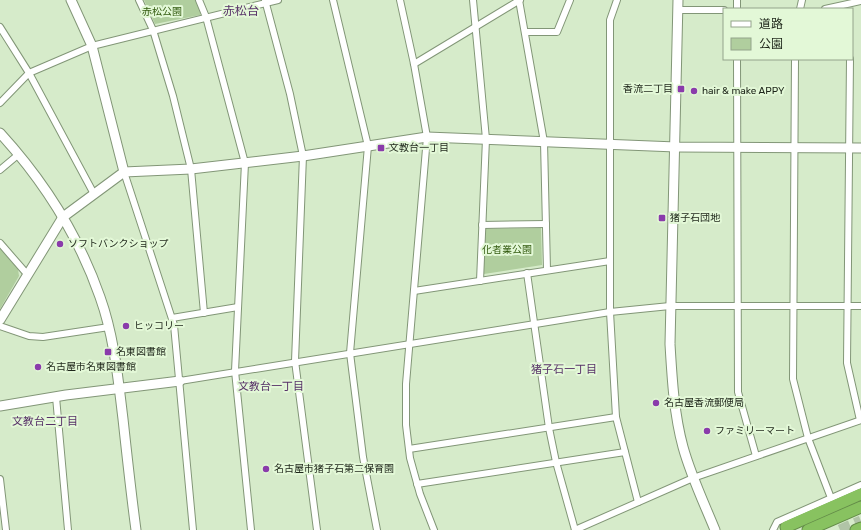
<svg xmlns="http://www.w3.org/2000/svg" width="861" height="530" font-family="Rubik,'Noto Sans JP',sans-serif">
<style>
.green{fill:#b0ce9e}
.lines{fill:none;stroke-linecap:round;stroke-linejoin:round}
.highway-tunnel{stroke:#b1c4a7;stroke-width:11;stroke-dasharray:11 5.5;stroke-linecap:butt}
.street-casing{stroke:#829677;stroke-width:8}
.secondary-casing{stroke:#829677;stroke-width:11}
.highway-casing{stroke:#638b48;stroke-width:13}
.street{stroke:#fff;stroke-width:6}
.secondary{stroke:#fff;stroke-width:9}
.highway{stroke:#88c260;stroke-width:11}
.poi-dot{fill:#8a3bab;stroke:#e3f8d7;stroke-width:1.5}
.labels{text-anchor:middle;dominant-baseline:central;stroke-width:4;stroke-linejoin:round;paint-order:stroke}
.park-label{font-size:10px;fill:#325a0f;stroke:#e3f8d7}
.poi-label{font-size:10px;fill:#1e261a;stroke:#e3f8d7;text-anchor:start}
.neighbourhood-label{font-size:11px;fill:#573168;stroke:#e3f8d7}
.quarter-label{font-size:12px;fill:#573168;stroke:#e3f8d7}
</style>
<rect width="100%" height="100%" fill="#d6ebca"/>
<!-- green -->
<g class="green">
<path d="M144,0H196L201,12L200,15L155,24Z"/>
<path d="M541,228L542,265L484,274L482,272L486,229Z"/>
<path d="M0,248L18,269L19,276L0,309Z"/>
</g>
<g class="lines">
<!-- highway-tunnel -->
<path class="highway-tunnel" d="M840,530L861,521"/>
<!-- street casing -->
<g class="street-casing">
<g id="street">
<path d="M139,0L153,30L173,96L191,169L204,313"/>
<path d="M199,0L206,17L245,163L235,371L251,530"/>
<path d="M265,0L290,94L303,156L295,361L317,530"/>
<path d="M333,0L368,146L350,353L363,457L377,530"/>
<path d="M400,0L414,64L427,137L406,384V425L410,458L420,494L434,530"/>
<path d="M473,0L486,139L480,281"/>
<path d="M519,0L544,142L547,270"/>
<path d="M617,0L610,20V312L616,417L638,502"/>
<path d="M737,9V0"/>
<path d="M800,9L802,0"/>
<path d="M825,9L861,1"/>
<path d="M678,10H724"/>
<path d="M0,27L29,73L94,194"/>
<path d="M525,32H557L570,0"/>
<path d="M737,59L738,392L756,456"/>
<path d="M795,59L793,379L808,438L831,498"/>
<path d="M850,59L847,363L860,420"/>
<path d="M414,64L520,0"/>
<path d="M0,103L29,73L92,46L278,0"/>
<path d="M0,170L19,154"/>
<path d="M124,172L174,325L193,530"/>
<path d="M482,225L546,224"/>
<path d="M0,243L27,274"/>
<path d="M527,273L549,428L556,462L575,530"/>
<path d="M414,291L610,261"/>
<path d="M172,318L238,307"/>
<path d="M0,326L29,336L43,337L109,327"/>
<path d="M180,381L610,312L670,306H861"/>
<path d="M56,397L68,530"/>
<path d="M409,449L616,417"/>
<path d="M0,479L6,530"/>
<path d="M417,484L625,452"/>
<path d="M575,530L693,478L861,420"/>
<path d="M773,530L777,522L861,485"/>
</g>
</g>
<!-- secondary casing -->
<g class="secondary-casing">
<g id="secondary">
<path d="M71,0L92,46L124,172"/>
<path d="M678,0L670,344C672,378 674,414 683,447C691,476 704,503 715,530"/>
<path d="M0,133C43,180 79,237 100,297C114,336 118,378 123,419C127,456 131,493 136,530"/>
<path d="M0,320L63,217L124,172L191,169L303,156L427,137L676,147L861,148"/>
<path d="M0,406L66,395L180,381"/>
</g>
</g>
<!-- highway casing -->
<g class="highway-casing">
<g id="highway">
<path d="M786,527L861,494"/>
<path d="M808,530L861,507"/>
<path d="M856,530L861,528"/>
</g>
</g>
<!-- street -->
<use href="#street" class="street"/>
<!-- secondary -->
<use href="#secondary" class="secondary"/>
<!-- highway -->
<use href="#highway" class="highway"/>
</g>
<!-- markers -->
<g class="poi-dot">
<rect x="677" y="85" width="8" height="8" rx="2"/>
<circle cx="694" cy="91" r="4"/>
<rect x="377" y="144" width="8" height="8" rx="2"/>
<rect x="658" y="214" width="8" height="8" rx="2"/>
<circle cx="60" cy="244" r="4"/>
<circle cx="126" cy="326" r="4"/>
<rect x="104" y="348" width="8" height="8" rx="2"/>
<circle cx="38" cy="367" r="4"/>
<circle cx="656" cy="403" r="4"/>
<circle cx="707" cy="431" r="4"/>
<circle cx="266" cy="469" r="4"/>
</g>
<g class="labels">
<!-- park labels -->
<g class="park-label">
<text x="162" y="12">赤松公園</text>
<text x="507" y="250">化者業公園</text>
</g>
<!-- poi labels -->
<g class="poi-label">
<text x="673" y="89" text-anchor="end">香流二丁目</text>
<text x="702" y="91">hair &amp; make APPY</text>
<text x="389" y="148">文教台一丁目</text>
<text x="670" y="218">猪子石団地</text>
<text x="68" y="244">ソフトバンクショップ</text>
<text x="134" y="326">ヒッコリー</text>
<text x="116" y="352">名東図書館</text>
<text x="46" y="367">名古屋市名東図書館</text>
<text x="664" y="403">名古屋香流郵便局</text>
<text x="715" y="431">ファミリーマート</text>
<text x="274" y="469">名古屋市猪子石第二保育園</text>
</g>
<!-- neighbourhood labels -->
<g class="neighbourhood-label">
<text x="564" y="369">猪子石一丁目</text>
<text x="271" y="386">文教台一丁目</text>
<text x="45" y="421">文教台二丁目</text>
</g>
<!-- quarter labels -->
<g class="quarter-label">
<text x="241" y="11">赤松台</text>
</g>
</g>
<!-- legend -->
<rect x="723" y="8" width="130" height="52" fill="#e3f8d7" stroke="#94a48b"/>
<rect x="731" y="21" width="20" height="6" fill="#ffffff" stroke="#94a48b"/>
<text x="759" y="28" font-size="12" fill="#1e261a">道路</text>
<rect x="731" y="38" width="20" height="12" fill="#b0ce9e" stroke="#94a48b"/>
<text x="759" y="48" font-size="12" fill="#1e261a">公園</text>
</svg>
